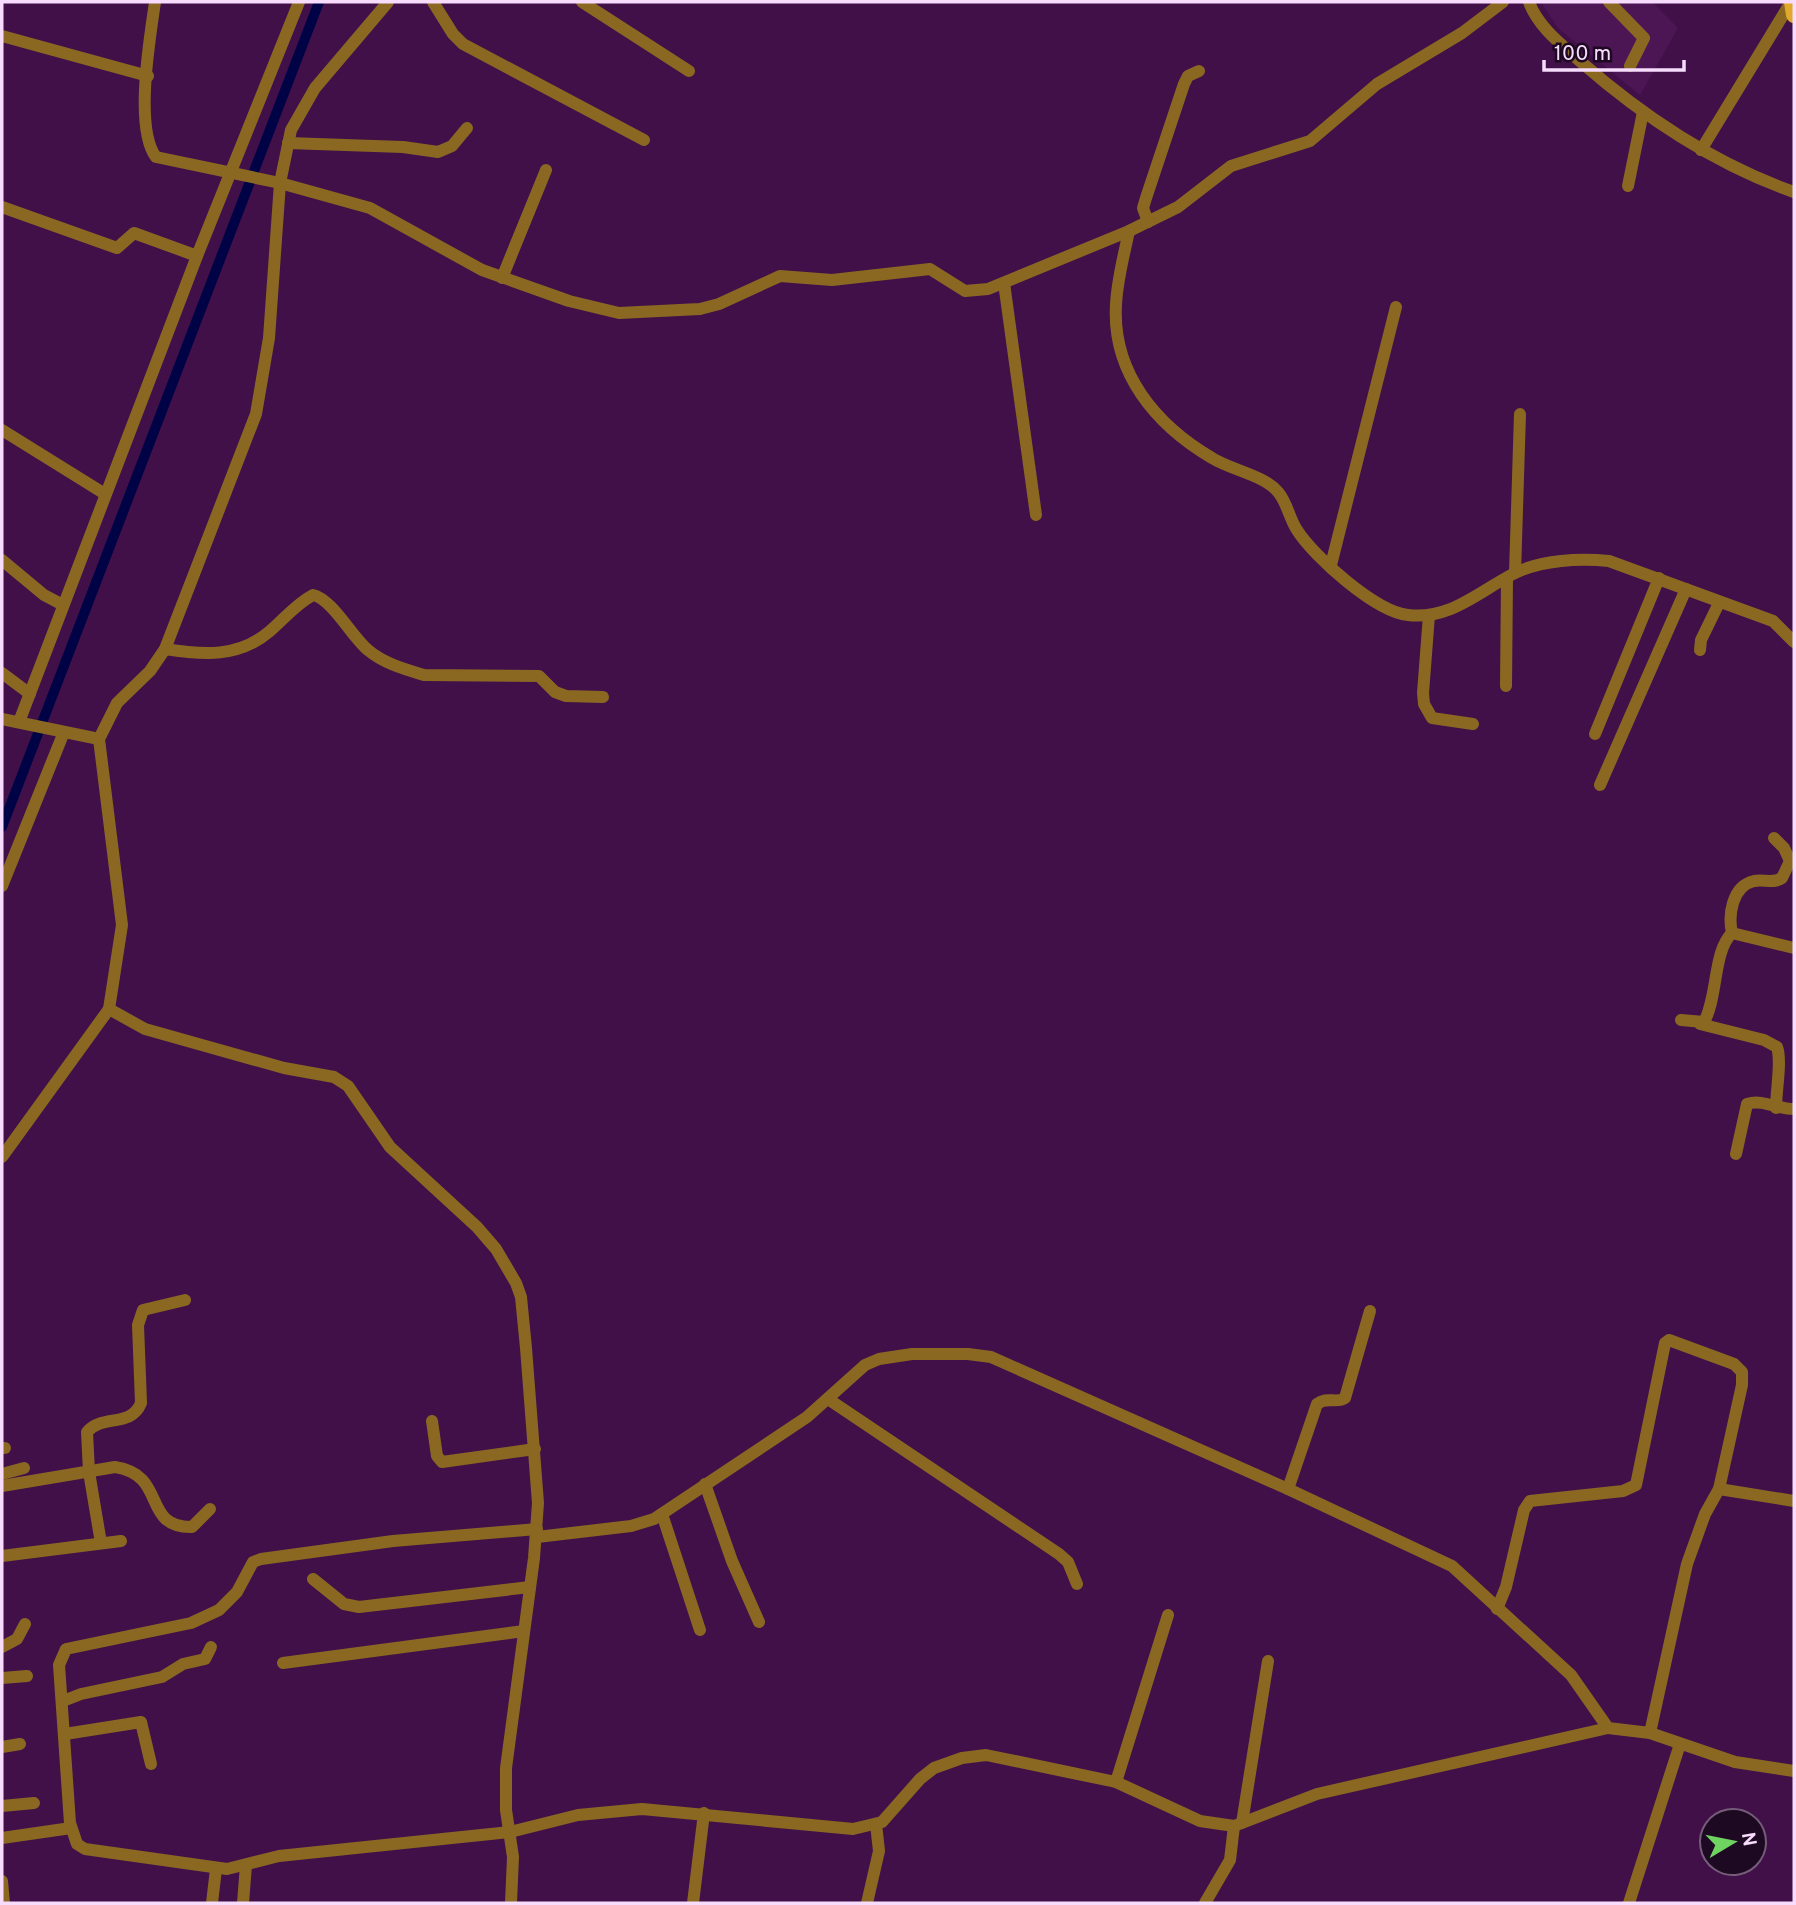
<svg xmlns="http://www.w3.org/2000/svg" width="1796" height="1905" font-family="Overpass,sans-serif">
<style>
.built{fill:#4c1655}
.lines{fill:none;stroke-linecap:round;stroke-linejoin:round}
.canal{stroke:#000246;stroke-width:10}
.minor{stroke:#8a6822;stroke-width:12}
.major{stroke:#e1a82d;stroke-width:16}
</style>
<rect width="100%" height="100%" fill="#411049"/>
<!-- built -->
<path class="built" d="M1541,2H1652L1678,28L1640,95L1558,28Z"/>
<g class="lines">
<!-- canal -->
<path class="canal" d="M2,827L319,2"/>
<!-- minor -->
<g class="minor">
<path d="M155,2C150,38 134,128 156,157L280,183L370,208L482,270L569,301L619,313L700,309L719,304L780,276L832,280L930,269L965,291L988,289L1129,231L1178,207L1231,166L1310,141L1377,84L1462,33L1503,2"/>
<path d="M388,2L315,88L291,130L280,183L269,338L256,414L165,649L150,671L117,703L99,739L122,925L109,1009L145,1029L284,1068L334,1077L348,1086L390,1147L477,1227L496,1249L516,1283L521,1297L526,1348L538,1503L534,1558L506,1768V1810L513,1857L511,1903"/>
<path d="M433,2L453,34L463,44L644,140"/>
<path d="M582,2L689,71"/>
<path d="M1529,2C1538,27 1562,45 1581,62C1645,118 1714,164 1794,192"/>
<path d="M1609,2L1644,38L1630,66"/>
<path d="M2,36L148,76"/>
<path d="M288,143L403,147L438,152L452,146L467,128"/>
<path d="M1701,150L1791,2"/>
<path d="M1628,186L1643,112"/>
<path d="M2,207L117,248L134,233L197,256"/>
<path d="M1148,222L1143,208L1146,198L1184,84L1188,76L1199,71"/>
<path d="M1129,231C1124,255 1117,280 1116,305C1112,373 1156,425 1212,458C1231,470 1264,475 1278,492C1287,502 1289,518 1297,530C1314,557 1376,612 1408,615C1451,620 1479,591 1515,573C1542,560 1579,558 1609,561L1773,621L1794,642"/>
<path d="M502,278L546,170"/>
<path d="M1004,283L1036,515"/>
<path d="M2,430L105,494"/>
<path d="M2,560L44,595L63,605"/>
<path d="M1331,565L1396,307"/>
<path d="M1515,573L1520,414"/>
<path d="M1429,615L1423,693L1424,704L1432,718L1473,724"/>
<path d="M165,649C203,655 239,658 270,631C285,618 296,604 313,595C332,599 352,637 368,650C383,663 404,669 424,675L539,676L555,692L566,696L603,697"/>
<path d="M1700,650L1701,640L1719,603"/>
<path d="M2,673L30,694"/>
<path d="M1506,686L1507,578"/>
<path d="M2,719L99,739"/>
<path d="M19,722L197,256L299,2"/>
<path d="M1595,734L1659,578"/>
<path d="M1600,785L1686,589"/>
<path d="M1774,838L1784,848L1790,861L1782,878C1773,884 1764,879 1754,881C1732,886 1728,915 1732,933L1794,948"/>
<path d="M2,886L64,732"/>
<path d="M1681,1020L1704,1022C1718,997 1713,951 1732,933"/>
<path d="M1700,1024L1764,1040L1777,1047C1782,1061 1776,1090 1776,1108"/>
<path d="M1736,1154L1747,1104C1763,1099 1777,1109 1794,1109"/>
<path d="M2,1157L109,1009"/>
<path d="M828,1399L1059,1554L1068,1562L1077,1584"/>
<path d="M432,1421L437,1456L442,1462L535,1449"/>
<path d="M2,1448H5"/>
<path d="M2,1474L24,1468"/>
<path d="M705,1484L732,1561L759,1622"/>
<path d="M2,1486L115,1467C168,1475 141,1528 192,1527L210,1509"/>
<path d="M1288,1489L1317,1404C1327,1396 1337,1404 1345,1398L1370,1311"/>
<path d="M1794,1501L1719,1489L1705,1514L1687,1564L1650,1733L1735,1762L1794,1771"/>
<path d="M662,1514L700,1630"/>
<path d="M537,1529L393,1541L261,1559L253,1562L237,1592L219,1610L191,1623L66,1649L59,1665L70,1823L77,1844L85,1849L227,1869L279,1856L510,1832L578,1815L642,1809L853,1829L882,1822L920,1779L934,1768L962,1758L986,1755L1116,1782L1200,1821L1234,1826L1317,1794L1608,1728"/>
<path d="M537,1537L631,1526L654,1519L807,1417L865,1365L879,1359L912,1354H968L991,1357L1288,1489L1452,1566L1571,1675L1608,1728L1650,1733"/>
<path d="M101,1543L89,1472L87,1432C102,1414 131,1428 141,1403L138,1325L143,1310L185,1300"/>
<path d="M2,1556L121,1541"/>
<path d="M313,1579L344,1604L359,1607L530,1587"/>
<path d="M1497,1609L1506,1587L1524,1510L1530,1501L1623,1491L1636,1485L1665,1343L1669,1340L1734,1364L1742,1372V1385L1719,1489"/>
<path d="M2,1647L17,1639L25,1624"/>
<path d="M283,1663L524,1631"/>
<path d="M2,1678L27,1676"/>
<path d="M63,1701L81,1694L162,1677L183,1664L205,1659L211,1647"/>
<path d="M65,1734L141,1722L151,1764"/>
<path d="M2,1747L20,1744"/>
<path d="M1116,1782L1168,1615"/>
<path d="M2,1806L34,1803"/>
<path d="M1242,1823L1268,1661"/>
<path d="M2,1838L71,1828"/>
<path d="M2,1881L4,1903"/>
<path d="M212,1903L216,1869"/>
<path d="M243,1903L246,1865"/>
<path d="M693,1903L704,1813"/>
<path d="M867,1903L879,1851L876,1824"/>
<path d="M1205,1903L1230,1860L1234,1826"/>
<path d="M1629,1903L1680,1744"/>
</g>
<!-- major -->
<path class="major" d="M1792,2L1794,15"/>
</g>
<!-- border -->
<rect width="1796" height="1905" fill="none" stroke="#f8dcfd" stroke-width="7"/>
<!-- north arrow -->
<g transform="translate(1733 1842) rotate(80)"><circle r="33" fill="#1d0921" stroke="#755d79" stroke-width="2"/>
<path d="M0-5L12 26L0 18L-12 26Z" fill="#6ed360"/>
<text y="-10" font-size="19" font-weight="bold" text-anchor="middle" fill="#f8dcfd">N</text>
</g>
<!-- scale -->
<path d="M1544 60v10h140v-10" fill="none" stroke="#f8dcfd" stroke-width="3.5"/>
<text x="1554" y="60" font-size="21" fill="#f8dcfd" stroke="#1d0921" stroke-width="5" paint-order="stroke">100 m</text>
</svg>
